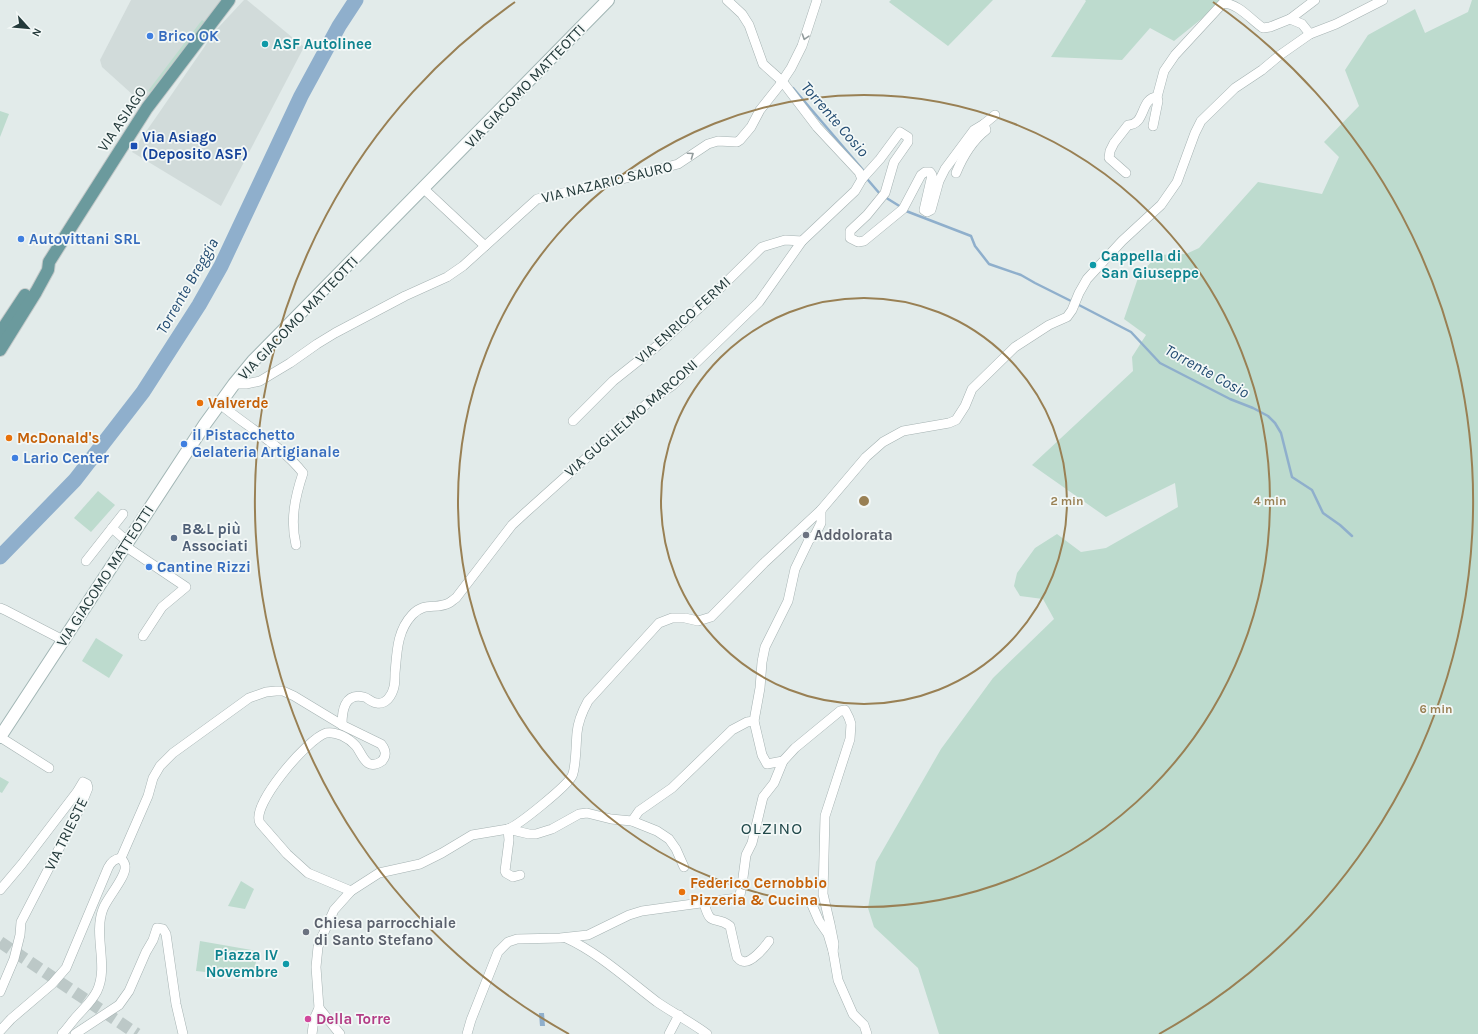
<svg xmlns="http://www.w3.org/2000/svg" width="1478" height="1034" font-family="Karla,sans-serif">
<style>
.built{fill:#d1dbda}
.green{fill:#bddbce}
.water{fill:#8fafcc}
.lines{fill:none;stroke-linecap:round;stroke-linejoin:round}
.stream{stroke:#8fafcc;stroke-width:2.5}
.river{stroke:#8fafcc;stroke-width:15}
.highway-tunnel{stroke:#bcc8c7;stroke-width:12;stroke-dasharray:12 6;stroke-linecap:butt}
.street-casing{stroke:#a5b2b2;stroke-width:10}
.secondary-casing{stroke:#a2b6b5;stroke-width:14}
.primary-casing{stroke:#c2c8c8;stroke-width:14}
.street{stroke:#fff;stroke-width:9}
.secondary{stroke:#fff;stroke-width:12}
.primary{stroke:#6b9a9d;stroke-width:12}
.oneway{stroke:#929c9d}
.ring{fill:none;stroke:#998054;stroke-width:2}
.shop-dot{fill:#3f7fe0;stroke:#f3f8f7;stroke-width:1.5}
.culture-dot{fill:#0f9aa8;stroke:#f3f8f7;stroke-width:1.5}
.transit-dot{fill:#1a4fb4;stroke:#f3f8f7;stroke-width:1.5}
.food-dot{fill:#e8710a;stroke:#f3f8f7;stroke-width:1.5}
.worship-dot{fill:#6b7280;stroke:#f3f8f7;stroke-width:1.5}
.service-dot{fill:#5c6f8a;stroke:#f3f8f7;stroke-width:1.5}
.hotel-dot{fill:#d1479c;stroke:#f3f8f7;stroke-width:1.5}
.labels{text-anchor:middle;dominant-baseline:central;stroke-width:3.5;stroke-linejoin:round;paint-order:stroke}
.shop-label{font-size:15px;font-weight:bold;fill:#366cbe;stroke:#f3f8f7;text-anchor:start}
.culture-label{font-size:15px;font-weight:bold;fill:#0d838f;stroke:#f3f8f7;text-anchor:start}
.street-label{font-size:15px;fill:#243a3b;stroke:#f3f8f7}
.transit-label{font-size:15px;font-weight:bold;fill:#164399;stroke:#f3f8f7;text-anchor:start}
.food-label{font-size:15px;font-weight:bold;fill:#c56008;stroke:#f3f8f7;text-anchor:start}
.service-label{font-size:15px;font-weight:bold;fill:#4e5e75;stroke:#f3f8f7;text-anchor:start}
.worship-label{font-size:15px;font-weight:bold;fill:#5b616d;stroke:#f3f8f7;text-anchor:start}
.hotel-label{font-size:15px;font-weight:bold;fill:#b23c85;stroke:#f3f8f7;text-anchor:start}
.water-label{font-size:16px;font-style:italic;fill:#234c72;stroke:#f3f8f7}
.quarter-label{font-size:17px;letter-spacing:1px;fill:#21494b;stroke:#f3f8f7}
.centre{fill:#998054;stroke:#f3f8f7;stroke-width:2}
.ring-label{font-size:12px;text-anchor:middle;font-weight:bold;fill:#998054;stroke:#f3f8f7;stroke-width:3.5;stroke-linejoin:round;paint-order:stroke}
</style>
<rect width="100%" height="100%" fill="#e2ebea"/>
<!-- built -->
<g class="built">
<path d="M131,0H229L152,101L132,94L102,67L100,60Z"/>
<path d="M244,0H247L304,47L221,206L132,152L216,30Z"/>
</g>
<!-- green -->
<g class="green">
<path d="M891,0H993L948,46L889,2Z"/>
<path d="M1085,0H1225L1174,41L1150,28L1122,60L1051,57L1086,1Z"/>
<path d="M1472,0H1478V1034H939L918,968L874,927L868,908L876,862L941,749L993,678L1054,619L1043,599L1020,596L1014,586L1017,573L1035,548L1057,534L1081,552L1106,548L1178,507L1175,483L1106,517L1032,465L1133,371L1132,357L1146,335L1124,319L1139,275L1158,255L1186,254L1199,248L1258,182L1322,194L1339,157L1324,142L1359,106L1345,70L1368,35L1415,9L1425,33L1468,12Z"/>
<path d="M202,20L205,22L150,92L148,91Z"/>
<path d="M0,111L9,114L0,137Z"/>
<path d="M98,491L115,505L91,532L74,518Z"/>
<path d="M96,638L123,655L109,678L82,661Z"/>
<path d="M0,777L9,782L2,793L0,792Z"/>
<path d="M241,881L254,889L245,909L228,906Z"/>
<path d="M200,941L258,951L253,977L196,971Z"/>
</g>
<!-- water -->
<path class="water" d="M539,1013H544L545,1026H540Z"/>
<g class="lines">
<!-- stream -->
<g class="stream">
<path d="M793,88L863,170"/>
<path d="M868,180L880,194L901,207"/>
<path d="M906,211L971,236L975,246L989,264L1021,275L1035,283L1073,302"/>
<path d="M1077,304L1131,332L1160,363L1230,399L1253,408L1268,416L1275,423L1281,433L1292,477L1312,490L1323,513L1340,525L1352,536"/>
</g>
<!-- river -->
<path class="river" d="M0,557L75,480L143,392L199,305L221,266L301,96L339,26L356,0"/>
<!-- highway-tunnel -->
<path class="highway-tunnel" d="M0,942L137,1034"/>
<!-- street casing -->
<g class="street-casing">
<g id="street">
<path d="M1290,19L1315,0"/>
<path d="M1153,126L1158,101L1157,97L1164,71L1175,55L1223,3C1239,4 1250,19 1263,28L1270,27L1290,19L1302,24L1310,34"/>
<path d="M956,173C963,156 972,141 986,130L984,124"/>
<path d="M1126,173L1109,158L1110,151L1114,143L1128,125C1146,125 1140,98 1157,97"/>
<path d="M862,179L880,159L900,132L908,137V142L894,162L885,193L867,215L850,231V238L858,242L864,241L903,209L921,175L925,172H930L932,175L924,210L927,212L931,210L939,181L945,169L974,130L984,124L995,115"/>
<path d="M424,189L485,246"/>
<path d="M234,384H246L260,381L290,363L317,344L335,333L405,296L447,277L463,266L537,199L615,181L678,164L708,144L718,141L737,142L740,140L751,127L760,110L779,86L791,68L802,46L817,0"/>
<path d="M220,404C247,427 281,445 303,473C295,497 290,520 296,545"/>
<path d="M573,421L613,381L657,346L708,300L762,247L785,240L802,241"/>
<path d="M112,528L128,542"/>
<path d="M125,546L186,587L162,607L143,636"/>
<path d="M86,561L123,514"/>
<path d="M0,608L5,610L63,640"/>
<path d="M754,721L762,755L767,764L783,761"/>
<path d="M342,725C342,712 344,692 364,697C368,698 372,703 377,703C382,704 385,702 388,699C395,691 395,682 395,673C397,652 397,631 412,615C425,601 436,610 449,603C451,602 454,599 456,598L512,525L525,513L651,400L673,385L759,302L802,241L855,191L862,179L859,172L817,127L782,81L763,64L749,25L742,14L727,0"/>
<path d="M0,737L49,768"/>
<path d="M632,821L639,811L672,788L732,730L747,722L754,721L760,688L762,662L765,647L788,601L795,569L809,540L815,535L821,523V510"/>
<path d="M508,829C519,825 567,786 572,776C576,769 576,743 577,733C578,721 582,712 588,701L659,623L672,618H685L698,621L711,617L764,563L821,510L866,457L883,442L903,431L949,423L956,420L965,406L972,389L1015,347L1049,325L1067,317L1072,310L1079,293L1087,279L1122,241L1161,205L1177,182L1195,133L1201,121L1235,88L1262,70L1280,55L1310,34L1336,24L1383,0"/>
<path d="M508,829L509,840L505,871L506,873L513,877L520,875"/>
<path d="M121,858L148,796L153,778L160,766L173,753L249,698L266,692L276,691H283L294,696L342,725L381,744C386,750 387,755 382,761C366,772 363,755 356,746C349,738 336,731 326,733C307,739 250,806 260,823L287,854L308,873L351,891"/>
<path d="M0,890L22,864L77,792L83,782L87,784L88,788L80,808L21,922L20,935L14,959L0,992"/>
<path d="M704,903C711,929 714,914 730,926L737,957C738,958 740,961 742,961C750,965 765,947 769,941"/>
<path d="M812,905L819,921L828,934L833,951L838,980L853,1014L864,1025L867,1034"/>
<path d="M566,938C599,953 628,980 657,1002C673,1013 691,1022 707,1034"/>
<path d="M319,1008L340,1034"/>
<path d="M0,1031L11,1019L52,984L66,968L108,868C111,862 114,859 121,858"/>
<path d="M62,1034C68,1028 72,1021 78,1015C85,1007 92,1001 97,991C109,966 93,935 103,909C107,898 127,876 125,866C125,863 123,861 121,858"/>
<path d="M75,1034L119,1005L129,991L146,952L153,940L157,928L163,929L166,934L176,1004L183,1034"/>
<path d="M312,1034L314,1019L319,1008L316,967L318,947L321,939L334,910L351,891L379,873L420,864L442,853L472,835L508,829L529,834H536L552,829L579,814L587,813L611,819L632,821L657,831L669,839L676,849L684,867"/>
<path d="M467,1034L471,1020L498,952L508,942L517,939L560,938L588,935L629,915L642,911L737,898L740,895L742,885L746,855L752,843L763,797L774,783L783,761L795,748L840,711L845,710L849,718L851,724L850,739L825,816L823,894L830,924L834,944L833,951"/>
<path d="M669,1034L679,1015"/>
</g>
</g>
<!-- secondary casing -->
<g class="secondary-casing">
<path id="secondary" d="M0,737L205,424L234,384L253,361L608,0"/>
</g>
<!-- primary casing -->
<g class="primary-casing">
<g id="primary">
<path d="M0,333L25,295"/>
<path d="M0,350L36,292L48,270L49,262L73,224L147,108L229,0"/>
</g>
</g>
<!-- street -->
<use href="#street" class="street"/>
<!-- secondary -->
<use href="#secondary" class="secondary"/>
<!-- primary -->
<use href="#primary" class="primary"/>
</g>
<!-- one-way arrows -->
<defs><path id="oneway-chevron" d="M-2-3.5L2.5 0L-2 3.5" fill="none" stroke-width="1.6" stroke-linecap="round" stroke-linejoin="round"/></defs>
<g class="oneway">
<use href="#oneway-chevron" transform="translate(805 37) rotate(108)"/>
<use href="#oneway-chevron" transform="translate(691 155) rotate(-35)"/>
</g>
<!-- distance rings -->
<g class="ring">
<circle cx="864" cy="501" r="203"/>
<circle cx="864" cy="501" r="406"/>
<path d="M569 1034A609 609 0 0 1 515 2M1213 2A609 609 0 0 1 1159 1034"/>
</g>
<!-- markers -->
<g class="shop-dot">
<circle cx="150" cy="36" r="4"/>
<circle cx="21" cy="239" r="4"/>
<circle cx="184" cy="444" r="4"/>
<circle cx="15" cy="458" r="4"/>
<circle cx="149" cy="567" r="4"/>
</g>
<g class="culture-dot">
<circle cx="265" cy="44" r="4"/>
<circle cx="1093" cy="265" r="4"/>
<circle cx="286" cy="964" r="4"/>
</g>
<rect class="transit-dot" x="130" y="142" width="8" height="8" rx="2"/>
<g class="food-dot">
<circle cx="200" cy="403" r="4"/>
<circle cx="9" cy="438" r="4"/>
<circle cx="682" cy="892" r="4"/>
</g>
<g class="worship-dot">
<circle cx="806" cy="535" r="4"/>
<circle cx="306" cy="932" r="4"/>
</g>
<circle class="service-dot" cx="174" cy="538" r="4"/>
<circle class="hotel-dot" cx="308" cy="1019" r="4"/>
<g class="labels">
<!-- shop labels -->
<g class="shop-label">
<text x="158" y="36">Brico OK</text>
<text x="29" y="239">Autovittani SRL</text>
<text x="192" y="435">il Pistacchetto<tspan x="192" dy="17">Gelateria Artigianale</tspan></text>
<text x="23" y="458">Lario Center</text>
<text x="157" y="567">Cantine Rizzi</text>
</g>
<!-- culture labels -->
<g class="culture-label">
<text x="273" y="44">ASF Autolinee</text>
<text x="1101" y="256">Cappella di<tspan x="1101" dy="17">San Giuseppe</tspan></text>
<text x="278" y="955" text-anchor="end">Piazza IV<tspan x="278" dy="17">Novembre</tspan></text>
</g>
<!-- street labels -->
<g class="street-label">
<text transform="translate(525 86) rotate(-46)">VIA GIACOMO MATTEOTTI</text>
<text transform="translate(122 119) rotate(-56)">VIA ASIAGO</text>
<text transform="translate(607 182) rotate(-14)">VIA NAZARIO SAURO</text>
<text transform="translate(298 318) rotate(-46)">VIA GIACOMO MATTEOTTI</text>
<text transform="translate(683 320) rotate(-42)">VIA ENRICO FERMI</text>
<text transform="translate(631 418) rotate(-41)">VIA GUGLIELMO MARCONI</text>
<text transform="translate(105 576) rotate(-57)">VIA GIACOMO MATTEOTTI</text>
<text transform="translate(66 834) rotate(-64)">VIA TRIESTE</text>
</g>
<!-- transit labels -->
<g class="transit-label">
<text x="142" y="137">Via Asiago<tspan x="142" dy="17">(Deposito ASF)</tspan></text>
</g>
<!-- food labels -->
<g class="food-label">
<text x="208" y="403">Valverde</text>
<text x="17" y="438">McDonald's</text>
<text x="690" y="883">Federico Cernobbio<tspan x="690" dy="17">Pizzeria &amp; Cucina</tspan></text>
</g>
<!-- service labels -->
<g class="service-label">
<text x="182" y="529">B&amp;L più<tspan x="182" dy="17">Associati</tspan></text>
</g>
<!-- worship labels -->
<g class="worship-label">
<text x="814" y="535">Addolorata</text>
<text x="314" y="923">Chiesa parrocchiale<tspan x="314" dy="17">di Santo Stefano</tspan></text>
</g>
<!-- hotel labels -->
<g class="hotel-label">
<text x="316" y="1019">Della Torre</text>
</g>
<!-- water labels -->
<g class="water-label">
<text transform="translate(835 119) rotate(49)">Torrente Cosio</text>
<text transform="translate(187 286) rotate(-60)">Torrente Breggia</text>
<text transform="translate(1207 371) rotate(29)">Torrente Cosio</text>
</g>
<!-- quarter labels -->
<g class="quarter-label">
<text x="772" y="828">OLZINO</text>
</g>
</g>
<circle cx="864" cy="501" r="6" class="centre"/>
<g class="ring-label">
<text x="1067" y="505">2 min</text>
<text x="1270" y="505">4 min</text>
<text x="1436" y="713">6 min</text>
</g>
<!-- north arrow -->
<g transform="translate(28 28) rotate(117)" stroke="#f3f8f7" stroke-width="3" paint-order="stroke">
<path d="M0-3L7 15L0 10L-7 15Z" fill="#243a3b"/>
<text y="-6" font-size="11" font-weight="bold" text-anchor="middle" fill="#243a3b">N</text>
</g>
</svg>
